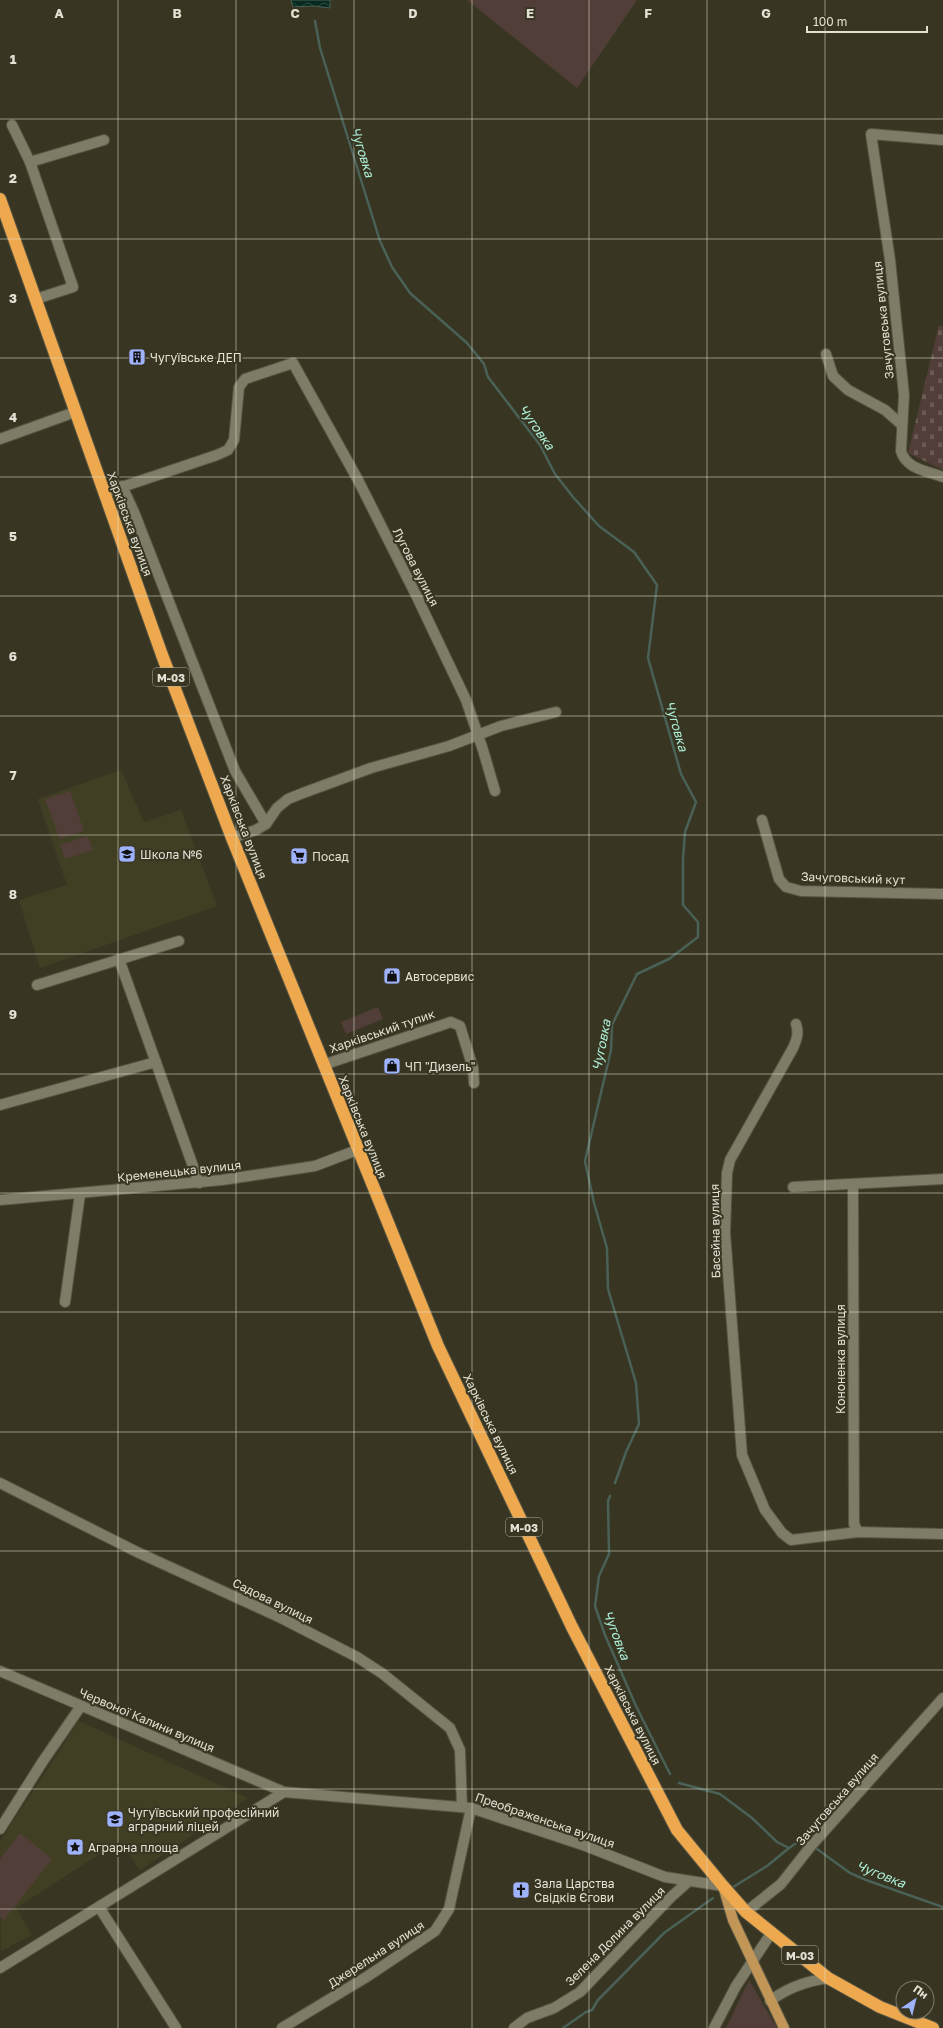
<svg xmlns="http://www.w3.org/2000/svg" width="943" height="2028" font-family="'Golos Text',sans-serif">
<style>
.built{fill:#413f23}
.cemetery{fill:url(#cemetery-stones)}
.green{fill:#513e38}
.water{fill:url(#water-waves);stroke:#496156}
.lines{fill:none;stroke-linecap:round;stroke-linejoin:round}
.stream{stroke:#496156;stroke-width:2.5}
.minor-casing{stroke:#565443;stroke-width:12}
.major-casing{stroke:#565443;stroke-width:12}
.highway-casing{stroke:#565443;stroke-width:14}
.minor{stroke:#7e7c66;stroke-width:10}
.major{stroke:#c19657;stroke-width:10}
.highway{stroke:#eea84d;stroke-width:12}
.grid{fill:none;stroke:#e2e1d4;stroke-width:1;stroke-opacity:0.55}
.labels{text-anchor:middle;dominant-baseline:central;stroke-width:4;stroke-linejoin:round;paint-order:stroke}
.shield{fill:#383622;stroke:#afae9f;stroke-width:1}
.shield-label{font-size:11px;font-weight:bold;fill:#e2e1d4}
.street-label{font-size:12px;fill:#e2e1d4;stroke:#383622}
.poi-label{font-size:12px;fill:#e2e1d4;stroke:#383622;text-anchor:start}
.water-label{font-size:13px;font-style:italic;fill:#acedd6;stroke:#383622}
.grid-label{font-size:13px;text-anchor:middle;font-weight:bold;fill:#e2e1d4;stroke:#383622;stroke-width:4;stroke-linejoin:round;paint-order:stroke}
</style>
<defs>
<pattern id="cemetery-stones" width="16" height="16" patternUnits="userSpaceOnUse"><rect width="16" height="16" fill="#513e38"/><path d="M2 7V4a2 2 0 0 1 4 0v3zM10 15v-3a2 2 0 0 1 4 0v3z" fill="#6a5a54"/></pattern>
<pattern id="water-waves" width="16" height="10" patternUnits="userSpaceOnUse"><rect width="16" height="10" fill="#082a20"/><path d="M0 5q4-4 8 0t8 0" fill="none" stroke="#2c4940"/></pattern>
</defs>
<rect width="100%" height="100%" fill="#383622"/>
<!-- built -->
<g class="built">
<path d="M121,770L144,822L181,810L217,906L40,968L19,900L67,885L38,799Z"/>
<path d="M79,1721L248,1798L140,1870L120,1841L16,1908L32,1935L1,1951L0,1841Z"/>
</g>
<!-- cemetery -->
<path class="cemetery" d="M939,325L943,327V470L908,453Z"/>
<!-- green -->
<g class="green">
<path d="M467,0H637L577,88Z"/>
<path d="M70,791L84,831L60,839L45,799Z"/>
<path d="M88,836L93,850L65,859L60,845Z"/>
<path d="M378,1007L383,1019L346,1034L341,1022Z"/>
<path d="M20,1833L52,1859L4,1920L0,1917V1859Z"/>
<path d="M749,1980L777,2028H726Z"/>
</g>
<!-- water -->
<path class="water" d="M291,0H330V8L314,6L293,7Z"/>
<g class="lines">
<!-- stream -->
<g class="stream">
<path d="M315,21L320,48L380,241L392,267L410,293L467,343L484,364L488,377L540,445L555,474L573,497L599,526L634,552L657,585L648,658L681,774L696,802L685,832L683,859V905L698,922V937L669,959L637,974L612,1025L611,1050L585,1161L594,1203L607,1248L608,1289L636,1383L639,1424L626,1452L615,1483"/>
<path d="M610,1496L608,1501L609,1554L599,1576L595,1606L605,1635L636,1706L670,1774"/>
<path d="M679,1783L720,1794L752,1818L777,1842L789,1848L804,1838L807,1841"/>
<path d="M817,1849L850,1873L866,1880L943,1907"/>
<path d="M730,1889L767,1866L789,1848"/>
<path d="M563,2028L586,2012L592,2010L598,2000L664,1933L713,1898"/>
</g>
<!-- minor casing -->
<g class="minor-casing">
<g id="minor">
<path d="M12,125L30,162L73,287L36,299"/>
<path d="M943,140L871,134L890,260L904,395L901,451C906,469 927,471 943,477"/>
<path d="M30,162L104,140"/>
<path d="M826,354L833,376L848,390L885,410L902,425"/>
<path d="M0,439L75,412"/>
<path d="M122,486L134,512L235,771L266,824"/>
<path d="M104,493L217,455L228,450L234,440L239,387L245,379L293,363L358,480L416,595L466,700L483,750L495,791"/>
<path d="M762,820L779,879L786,887L801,891L943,894"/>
<path d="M232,838L256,830L266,824L277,808L288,799L303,793L371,768L449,746L501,726L556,712"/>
<path d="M119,959L199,1183"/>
<path d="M37,985L179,941"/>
<path d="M796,1024C799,1033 797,1039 793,1048L730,1160L727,1173L725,1233L742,1455L765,1510L782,1533L791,1540L858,1532L943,1534"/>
<path d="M323,1065L451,1022L460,1026L473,1068L474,1083"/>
<path d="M0,1105L156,1062"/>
<path d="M853,1184L854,1524L858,1532"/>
<path d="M793,1187L943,1179"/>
<path d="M0,1200L222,1180L315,1166L357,1150"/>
<path d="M65,1302L80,1194"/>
<path d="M0,1483L137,1552L279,1617L357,1657L383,1674L450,1728L460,1750L462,1807"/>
<path d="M0,1671L284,1792L471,1808L583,1845L665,1877L723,1886"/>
<path d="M0,1829L43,1761L81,1706"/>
<path d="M99,1907L176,2028"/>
<path d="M746,1912L781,1884L811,1846L943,1698"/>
<path d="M0,1968L284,1792"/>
<path d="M770,2001C787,1988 807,1981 828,1978"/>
<path d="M282,2028L368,1976L435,1931L449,1909L471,1808"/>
<path d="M514,2028L527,2018L554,2008L580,1992L671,1897L689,1881"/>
<path d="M714,2028L736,1986L772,1932"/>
</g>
</g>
<!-- major casing -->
<g class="major-casing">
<path id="major" d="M723,1886L733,1920L784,2028"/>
</g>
<!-- highway casing -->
<g class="highway-casing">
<path id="highway" d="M0,199L162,655L232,838L438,1346L572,1627L677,1830L723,1886L746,1912L828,1978L880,2007L933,2028"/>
</g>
<!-- minor -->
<use href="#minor" class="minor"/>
<!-- major -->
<use href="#major" class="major"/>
<!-- highway -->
<use href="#highway" class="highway"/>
</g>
<!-- grid -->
<path class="grid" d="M118,0V2028M236,0V2028M354,0V2028M472,0V2028M589,0V2028M707,0V2028M825,0V2028M0,119H943M0,239H943M0,358H943M0,477H943M0,596H943M0,716H943M0,835H943M0,954H943M0,1074H943M0,1193H943M0,1312H943M0,1432H943M0,1551H943M0,1670H943M0,1789H943M0,1909H943"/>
<!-- icons -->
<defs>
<g id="building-square" transform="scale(0.9)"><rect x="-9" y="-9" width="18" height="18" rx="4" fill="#9fb3fd" stroke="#383622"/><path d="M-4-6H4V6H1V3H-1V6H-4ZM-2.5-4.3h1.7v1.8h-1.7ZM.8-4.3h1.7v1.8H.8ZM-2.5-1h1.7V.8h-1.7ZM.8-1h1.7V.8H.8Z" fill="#111"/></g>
<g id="school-square" transform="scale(0.9)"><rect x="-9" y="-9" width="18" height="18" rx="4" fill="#9fb3fd" stroke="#383622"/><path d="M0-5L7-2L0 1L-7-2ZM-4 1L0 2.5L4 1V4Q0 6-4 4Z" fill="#111"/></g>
<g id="supermarket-square" transform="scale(0.9)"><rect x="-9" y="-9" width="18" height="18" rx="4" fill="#9fb3fd" stroke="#383622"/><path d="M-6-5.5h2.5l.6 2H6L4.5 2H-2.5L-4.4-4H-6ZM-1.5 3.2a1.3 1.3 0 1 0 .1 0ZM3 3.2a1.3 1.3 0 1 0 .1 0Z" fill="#111"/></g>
<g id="shop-square" transform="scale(0.9)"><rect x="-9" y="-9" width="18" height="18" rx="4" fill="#9fb3fd" stroke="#383622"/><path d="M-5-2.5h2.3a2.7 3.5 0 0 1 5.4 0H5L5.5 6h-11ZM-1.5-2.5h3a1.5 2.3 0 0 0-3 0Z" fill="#111"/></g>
<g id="sight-square" transform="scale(0.9)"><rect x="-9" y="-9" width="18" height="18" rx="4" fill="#9fb3fd" stroke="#383622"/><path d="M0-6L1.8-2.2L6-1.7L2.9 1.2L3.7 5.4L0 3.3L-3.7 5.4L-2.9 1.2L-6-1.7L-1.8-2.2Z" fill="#111"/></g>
<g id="church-square" transform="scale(0.9)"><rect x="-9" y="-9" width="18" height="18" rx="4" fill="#9fb3fd" stroke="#383622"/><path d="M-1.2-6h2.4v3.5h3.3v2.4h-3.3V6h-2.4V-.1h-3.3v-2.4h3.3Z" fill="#111"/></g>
</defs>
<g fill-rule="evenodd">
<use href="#building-square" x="137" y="357"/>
<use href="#school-square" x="127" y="854"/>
<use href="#supermarket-square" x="299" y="856"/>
<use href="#shop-square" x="392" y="976"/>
<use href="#shop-square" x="392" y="1066"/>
<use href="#school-square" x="115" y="1819"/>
<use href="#sight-square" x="75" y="1847"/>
<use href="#church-square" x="521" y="1890"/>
</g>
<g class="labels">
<!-- shield labels -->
<g class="shield">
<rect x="153" y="668" width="36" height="18" rx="3"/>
<rect x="506" y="1518" width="36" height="18" rx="3"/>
<rect x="782" y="1946" width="36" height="18" rx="3"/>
</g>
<g class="shield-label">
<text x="171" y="677">М-03</text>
<text x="524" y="1527">М-03</text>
<text x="800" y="1955">М-03</text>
</g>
<!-- street labels -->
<g class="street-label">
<text transform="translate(883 320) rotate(-96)">Зачуговська вулиця</text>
<text transform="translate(130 524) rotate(70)">Харківська вулиця</text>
<text transform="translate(416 567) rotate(63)">Лугова вулиця</text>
<text transform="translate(244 827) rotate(69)">Харківська вулиця</text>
<text transform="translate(853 878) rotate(2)">Зачуговський кут</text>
<text transform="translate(382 1031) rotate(-19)">Харківський тупик</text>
<text transform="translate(363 1127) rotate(68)">Харківська вулиця</text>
<text transform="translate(179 1171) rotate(-6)">Кременецька вулиця</text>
<text transform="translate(715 1231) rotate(-91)">Басейна вулиця</text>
<text transform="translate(840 1359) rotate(-90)">Кононенка вулиця</text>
<text transform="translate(491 1424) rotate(64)">Харківська вулиця</text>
<text transform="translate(273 1601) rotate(26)">Садова вулиця</text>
<text transform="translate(633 1715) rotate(63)">Харківська вулиця</text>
<text transform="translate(147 1720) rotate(23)">Червоної Калини вулиця</text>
<text transform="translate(837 1799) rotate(-49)">Зачуговська вулиця</text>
<text transform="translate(545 1820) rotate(19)">Преображенська вулиця</text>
<text transform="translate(615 1936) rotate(-45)">Зелена Долина вулиця</text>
<text transform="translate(376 1954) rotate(-33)">Джерельна вулиця</text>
</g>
<!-- poi labels -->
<g class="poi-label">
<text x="150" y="357">Чугуївське ДЕП</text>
<text x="140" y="854">Школа №6</text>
<text x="312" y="856">Посад</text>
<text x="405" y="976">Автосервис</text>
<text x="405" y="1066">ЧП "Дизель"</text>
<text x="128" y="1812">Чугуївський професійний<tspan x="128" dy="14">аграрний ліцей</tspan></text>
<text x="88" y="1847">Аграрна площа</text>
<text x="534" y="1883">Зала Царства<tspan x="534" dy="14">Свідків Єгови</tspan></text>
</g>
<!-- water labels -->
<g class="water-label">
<text transform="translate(363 152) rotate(73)">Чуговка</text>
<text transform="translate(537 427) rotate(55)">Чуговка</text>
<text transform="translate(677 726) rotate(74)">Чуговка</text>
<text transform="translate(601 1045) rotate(-79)">Чуговка</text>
<text transform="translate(617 1635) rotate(69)">Чуговка</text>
<text transform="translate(881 1874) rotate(22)">Чуговка</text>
</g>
</g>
<g class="grid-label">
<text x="59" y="18">A</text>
<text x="177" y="18">B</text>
<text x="295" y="18">C</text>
<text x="413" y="18">D</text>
<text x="530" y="18">E</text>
<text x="648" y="18">F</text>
<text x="766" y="18">G</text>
<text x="13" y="64">1</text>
<text x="13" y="183">2</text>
<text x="13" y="303">3</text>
<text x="13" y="422">4</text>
<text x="13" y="541">5</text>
<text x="13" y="661">6</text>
<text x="13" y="780">7</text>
<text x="13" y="899">8</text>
<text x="13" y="1019">9</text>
</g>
<!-- north arrow -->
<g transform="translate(915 2000) rotate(35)"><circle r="19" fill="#383622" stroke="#7c7a69"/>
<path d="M0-3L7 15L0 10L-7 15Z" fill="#9fb3fd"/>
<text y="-6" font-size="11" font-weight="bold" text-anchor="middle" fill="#e2e1d4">Пн</text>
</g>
<!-- scale -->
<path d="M807 26v6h120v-6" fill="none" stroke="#e2e1d4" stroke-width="2"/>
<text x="813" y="26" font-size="12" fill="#e2e1d4" stroke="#383622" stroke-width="3" paint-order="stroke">100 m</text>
</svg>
